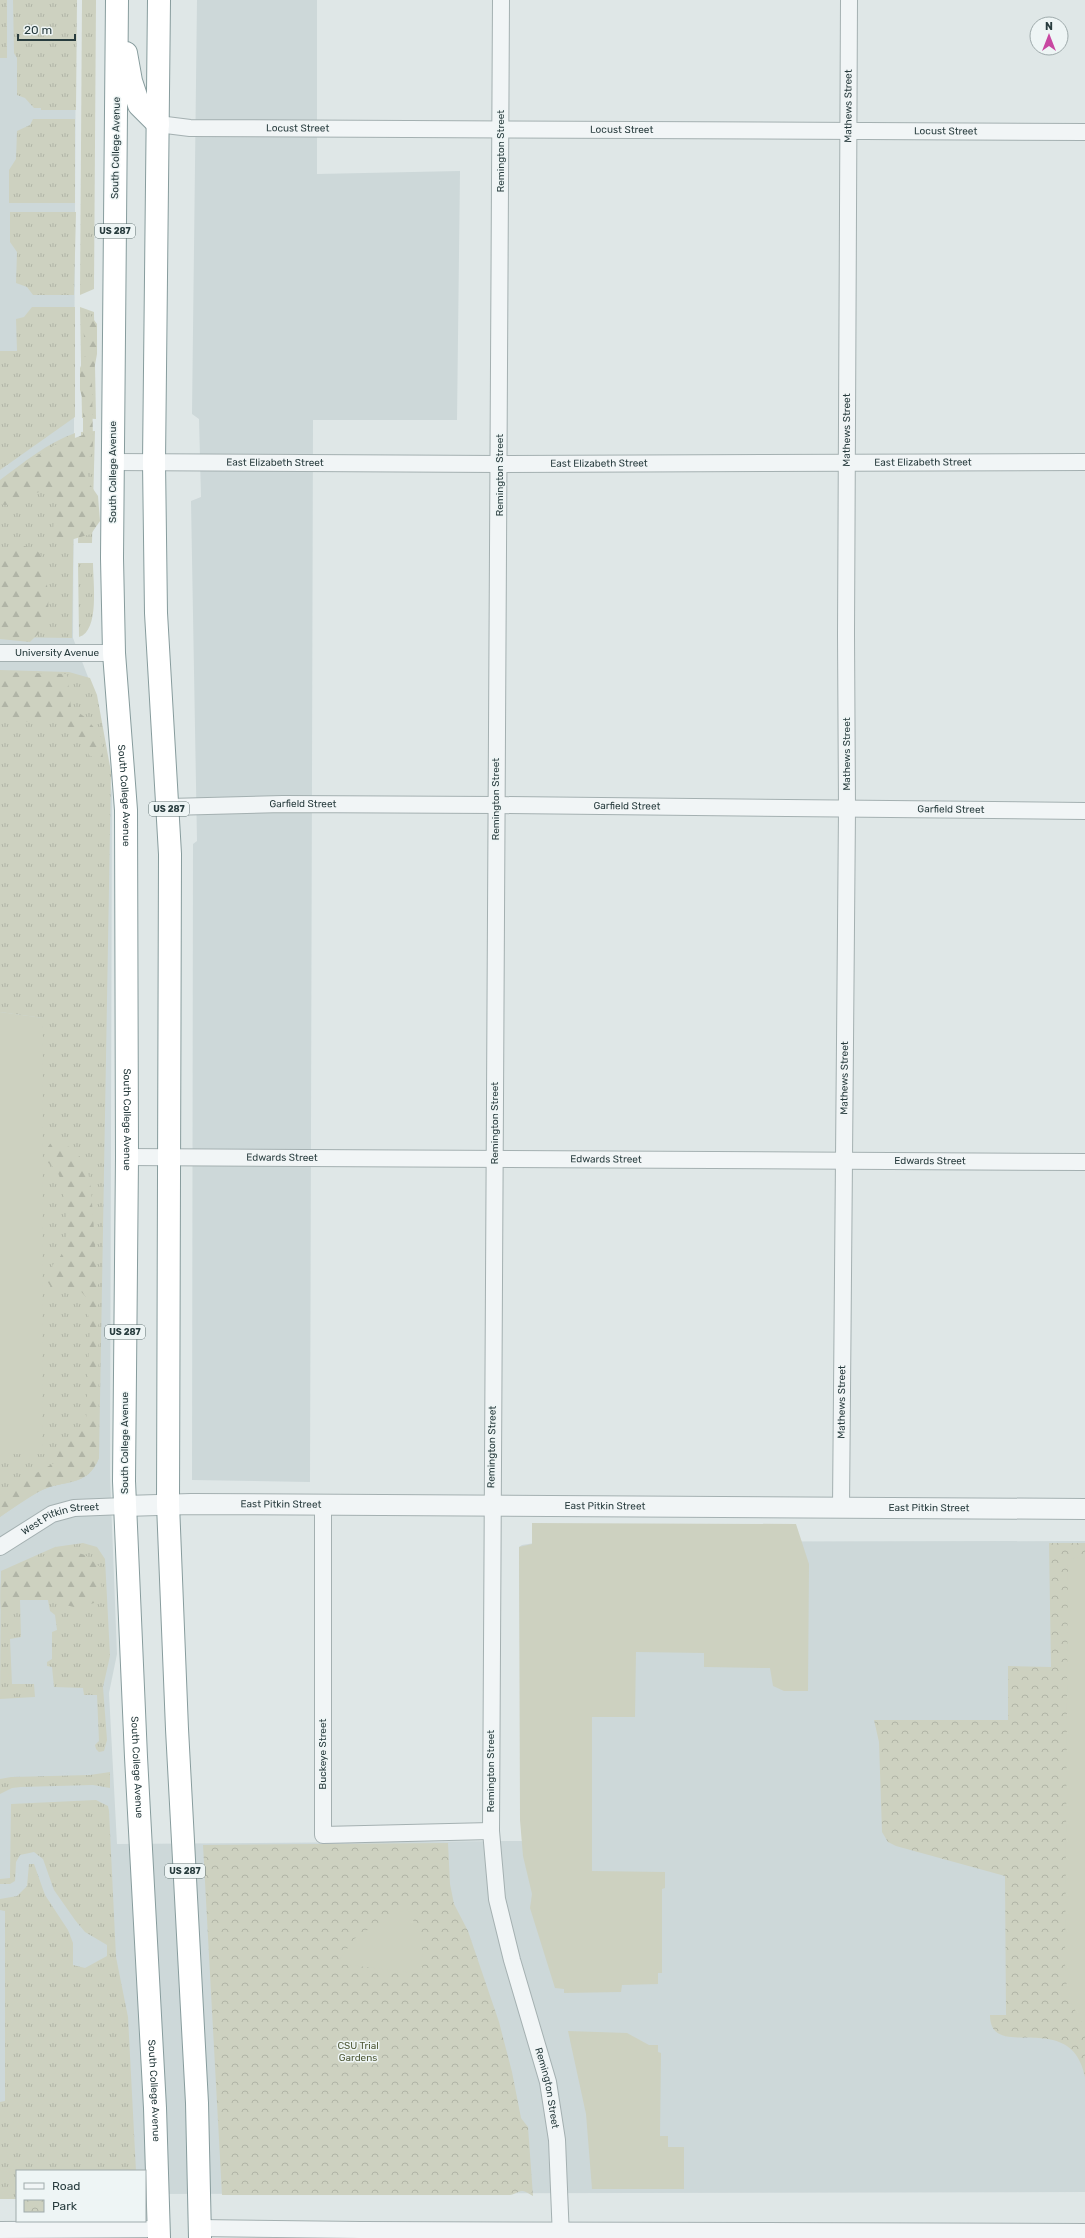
<svg xmlns="http://www.w3.org/2000/svg" width="1085" height="2238" font-family="Rubik,sans-serif">
<style>
.built{fill:#cdd8d9}
.grass{fill:url(#grass-tufts)}
.forest{fill:url(#forest-firs)}
.park{fill:url(#park-crowns)}
.garden{fill:#cdd1c0}
.lines{fill:none;stroke-linecap:round;stroke-linejoin:round}
.minor-casing{stroke:#a4b0b1;stroke-width:18}
.tertiary-casing{stroke:#a4b0b1;stroke-width:22}
.trunk-casing{stroke:#879c9d;stroke-width:24}
.minor{stroke:#f1f5f6;stroke-width:16}
.tertiary{stroke:#f1f5f6;stroke-width:20}
.trunk{stroke:#fff;stroke-width:22}
.labels{text-anchor:middle;dominant-baseline:central;stroke-width:3;stroke-linejoin:round;paint-order:stroke}
.shield{fill:#eef5f5;stroke:#637475;stroke-width:1}
.shield-label{font-size:9px;font-weight:bold;fill:#283c3e}
.street-label{font-size:10px;fill:#283c3e;stroke:#eef5f5}
.park-label{font-size:10px;fill:#4f5936;stroke:#eef5f5}
</style>
<defs>
<pattern id="grass-tufts" width="24" height="20" patternUnits="userSpaceOnUse"><rect width="24" height="20" fill="#cdd1c0"/><path d="M3 7l-1-3M5 7V3M7 7l1-3M15 17l-1-3M17 17v-4M19 17l1-3" fill="none" stroke="#b0b4a6"/></pattern>
<pattern id="forest-firs" width="22" height="20" patternUnits="userSpaceOnUse"><rect width="22" height="20" fill="#cdd1c0"/><path d="M5 1l3.5 6h-7zM16 11l3.5 6h-7z" fill="#b0b4a6"/></pattern>
<pattern id="park-crowns" width="20" height="18" patternUnits="userSpaceOnUse"><rect width="20" height="18" fill="#cdd1c0"/><path d="M2 6a3 3 0 1 1 6 0M12 15a3 3 0 1 1 6 0" fill="none" stroke="#b0b4a6"/></pattern>
</defs>
<rect width="100%" height="100%" fill="#dfe7e7"/>
<!-- built -->
<g class="built">
<path d="M0,0H76L73,638L88,677L112,793L110,1475L117,1654L109,1693L117,1844L522,1841L519,1559V1547L522,1545L541,1542L1085,1541V2192L145,2194V2171H17L0,2195Z"/>
<path d="M197,0H317V174L460,171L457,420H313L310,1482L192,1480L193,844L197,841L191,501L201,497L199,419L192,414Z"/>
</g>
<!-- grass -->
<g class="grass">
<rect x="0" y="0" width="7" height="58"/>
<path d="M13,0H77L76,110H41V108H34L25,98L17,95V58L14,53Z"/>
<path d="M82,0H96L94,289L80,295Z"/>
<path d="M33,119H75V203H9V170L16,159L17,131L30,125Z"/>
<path d="M10,212H76L74,295H33L27,287L16,283L17,252L10,242Z"/>
<path d="M32,307H75V417L0,470V351H17L16,319L24,317Z"/>
<path d="M80,307L94,312L96,419L82,418Z"/>
<path d="M95,431L92,543H78L81,432Z"/>
<path d="M75,433L72,638L0,637V480C23,463 47,443 75,433Z"/>
<path d="M78,563H93C93,582 100,631 79,637Z"/>
<path d="M0,670L69,672L90,678L97,695L111,772L99,1458C87,1488 64,1479 40,1491C26,1499 13,1508 0,1517V1451L43,1018L0,1012Z"/>
<path d="M83,1543L97,1547L105,1559L110,1656L103,1687L107,1740L104,1751L99,1752L96,1749L95,1745L99,1741L97,1695H84L83,1688L54,1687L52,1667L47,1666V1662L52,1659V1632L57,1630L55,1615L50,1611L48,1600H20L21,1637L10,1639L12,1684H34L35,1697L0,1699L1,1571L55,1547Z"/>
<path d="M110,1772V1788L93,1785L21,1787L12,1788L0,1794V1779L11,1777L90,1775Z"/>
<path d="M96,1800L108,1806L109,1811L116,1957L128,2017L136,2171H17V2199H0V2102L5,2101V1911L0,1910V1899L17,1896L27,1886L29,1864H34L45,1895L68,1930L73,1943V1965L85,1968L107,1956V1945L85,1932L75,1920L54,1890L43,1859L34,1852L20,1855L16,1862L15,1881L10,1884H0V1879L10,1878L11,1804Z"/>
</g>
<!-- forest -->
<g class="forest">
<path d="M91,316L97,324V354L92,381L93,445L87,466L89,483L98,496L100,521L91,534L67,541L53,536L54,515L58,502L52,491C48,491 43,490 39,492C24,497 17,508 0,504V481L50,447L83,435V400L80,390V368L85,356L83,319Z"/>
<path d="M15,545C24,546 34,546 40,554C46,560 50,607 48,617C46,628 37,635 30,642L0,639V552Z"/>
<path d="M0,672L67,674L71,707L86,718L101,736L103,759L90,756L79,738L58,719L44,718L25,722L0,713Z"/>
<path d="M52,1142L73,1148L87,1166L91,1189L98,1285L99,1458C87,1488 64,1479 40,1491C26,1498 13,1508 0,1517V1494L54,1463L63,1443L86,1423L90,1326L85,1296L77,1287L52,1288L47,1281C50,1262 56,1265 63,1252C70,1237 65,1188 58,1173C56,1168 49,1164 45,1160L46,1149Z"/>
<path d="M69,1550L85,1555L99,1566L101,1587L97,1602L78,1608L57,1603L42,1597L21,1598L10,1611L1,1610C0,1601 0,1583 2,1576C10,1564 54,1553 69,1550Z"/>
</g>
<!-- park -->
<g class="park">
<path d="M1049,1543H1085V2077C1071,2006 990,2064 990,2015H1006L1005,1876L896,1846L888,1842L882,1832L879,1742L874,1720H1008V1666L1051,1667Z"/>
<path d="M448,1843L450,1884L454,1904L468,1931L499,2022L512,2072L521,2118L528,2127L533,2196C519,2187 522,2192 510,2195H222L203,1845Z"/>
</g>
<!-- garden -->
<g class="garden">
<path d="M0,1012L43,1018L42,1454H3L0,1456Z"/>
<path d="M532,1523L796,1524L809,1564L808,1691H784L773,1686L770,1668L704,1667V1653L636,1652L635,1717H592V1871L665,1872V1888L662,1889V1973H658V1984L622,1985L621,1992L564,1993V1989L555,1988L530,1908L532,1894L523,1856L520,1820L519,1547L532,1544Z"/>
<path d="M1085,1556V2028L1070,2001L1065,1976L1068,1559Z"/>
<path d="M405,1905C421,1933 423,1941 422,1974L342,1964L340,1959L354,1939Z"/>
<path d="M568,2031L627,2033L649,2045H658V2052L661,2053L660,2136H668V2147H684V2189H592L586,2114Z"/>
</g>
<g class="lines">
<!-- minor casing -->
<g class="minor-casing">
<g id="minor">
<path id="s1" d="M501,0L491,1831L497,1899L512,1960L548,2082L557,2140L561,2238"/>
<path id="s2" d="M158,124L190,128L1085,132"/>
<path id="s3" d="M112,462L499,464L1085,462"/>
<path id="s4" d="M0,653H114"/>
<path id="s5" d="M169,807L283,804L496,805L1085,811"/>
<path id="s6" d="M127,1157L1085,1162"/>
<path d="M323,1506V1835L491,1831"/>
<path id="s7" d="M841,1508L847,809L846,634L849,0"/>
<path id="s8" d="M0,1547L52,1514L74,1508L125,1506"/>
<path d="M199,2228L360,2230L1085,2232"/>
<path d="M0,2230L159,2229"/>
</g>
</g>
<!-- tertiary casing -->
<g class="tertiary-casing">
<g id="tertiary">
<path id="s9" d="M125,1506L191,1504L1085,1509"/>
</g>
</g>
<!-- trunk casing -->
<g class="trunk-casing">
<g id="trunk">
<path id="s10" d="M117,0L112,558L114,653L126,810L127,1157L124,1481L136,1757L155,2108L159,2238"/>
<path d="M159,0L154,462L156,613L170,854L168,1504L177,1729L197,2103L200,2238"/>
<path d="M126,53L131,81L139,105L158,124"/>
</g>
</g>
<!-- minor -->
<use href="#minor" class="minor"/>
<!-- tertiary -->
<use href="#tertiary" class="tertiary"/>
<!-- trunk -->
<use href="#trunk" class="trunk"/>
</g>
<g class="labels">
<!-- shield labels -->
<g class="shield">
<rect x="95" y="224" width="40" height="14" rx="3"/>
<rect x="149" y="802" width="40" height="14" rx="3"/>
<rect x="105" y="1325" width="40" height="14" rx="3"/>
<rect x="165" y="1864" width="40" height="14" rx="3"/>
</g>
<g class="shield-label">
<text x="115" y="231">US 287</text>
<text x="169" y="809">US 287</text>
<text x="125" y="1332">US 287</text>
<text x="185" y="1871">US 287</text>
</g>
<!-- street labels -->
<g class="street-label">
<text stroke="none"><textPath href="#s7" startOffset="1402">Mathews Street</textPath></text>
<text stroke="none"><textPath href="#s2" startOffset="140">Locust Street</textPath></text>
<text stroke="none"><textPath href="#s2" startOffset="464">Locust Street</textPath></text>
<text stroke="none"><textPath href="#s2" startOffset="788">Locust Street</textPath></text>
<text transform="translate(116 148) rotate(-89)">South College Avenue</text>
<text transform="translate(501 151) rotate(-90)">Remington Street</text>
<text stroke="none"><textPath href="#s7" startOffset="1078">Mathews Street</textPath></text>
<text stroke="none"><textPath href="#s3" startOffset="163">East Elizabeth Street</textPath></text>
<text stroke="none"><textPath href="#s3" startOffset="811">East Elizabeth Street</textPath></text>
<text stroke="none"><textPath href="#s3" startOffset="487">East Elizabeth Street</textPath></text>
<text transform="translate(113 472) rotate(-90)">South College Avenue</text>
<text transform="translate(500 475) rotate(-90)">Remington Street</text>
<text stroke="none"><textPath href="#s4" startOffset="57">University Avenue</textPath></text>
<text transform="translate(847 754) rotate(-90)">Mathews Street</text>
<text stroke="none"><textPath href="#s10" startOffset="796">South College Avenue</textPath></text>
<text transform="translate(496 799) rotate(-90)">Remington Street</text>
<text stroke="none"><textPath href="#s5" startOffset="134">Garfield Street</textPath></text>
<text stroke="none"><textPath href="#s5" startOffset="458">Garfield Street</textPath></text>
<text stroke="none"><textPath href="#s5" startOffset="782">Garfield Street</textPath></text>
<text stroke="none"><textPath href="#s7" startOffset="430">Mathews Street</textPath></text>
<text stroke="none"><textPath href="#s10" startOffset="1120">South College Avenue</textPath></text>
<text transform="translate(495 1123) rotate(-90)">Remington Street</text>
<text stroke="none"><textPath href="#s6" startOffset="155">Edwards Street</textPath></text>
<text stroke="none"><textPath href="#s6" startOffset="479">Edwards Street</textPath></text>
<text stroke="none"><textPath href="#s6" startOffset="803">Edwards Street</textPath></text>
<text stroke="none"><textPath href="#s7" startOffset="106">Mathews Street</textPath></text>
<text transform="translate(125 1443) rotate(-90)">South College Avenue</text>
<text transform="translate(492 1447) rotate(-89)">Remington Street</text>
<text stroke="none"><textPath href="#s9" startOffset="156">East Pitkin Street</textPath></text>
<text stroke="none"><textPath href="#s9" startOffset="480">East Pitkin Street</textPath></text>
<text stroke="none"><textPath href="#s9" startOffset="804">East Pitkin Street</textPath></text>
<text stroke="none"><textPath href="#s8" startOffset="68">West Pitkin Street</textPath></text>
<text transform="translate(323 1754) rotate(-90)">Buckeye Street</text>
<text stroke="none"><textPath href="#s10" startOffset="1768">South College Avenue</textPath></text>
<text transform="translate(491 1771) rotate(-90)">Remington Street</text>
<text stroke="none"><textPath href="#s1" startOffset="2095">Remington Street</textPath></text>
<text stroke="none"><textPath href="#s10" startOffset="2092">South College Avenue</textPath></text>
</g>
<!-- park labels -->
<g class="park-label">
<text x="358" y="2046">CSU Trial<tspan x="358" dy="12">Gardens</tspan></text>
</g>
</g>
<!-- legend -->
<rect x="16" y="2170" width="130" height="52" fill="#eef5f5" stroke="#9fabac"/>
<rect x="24" y="2183" width="20" height="6" fill="#f1f5f6" stroke="#9fabac"/>
<text x="52" y="2190" font-size="12" fill="#283c3e">Road</text>
<rect x="24" y="2200" width="20" height="12" fill="url(#park-crowns)" stroke="#9fabac"/>
<text x="52" y="2210" font-size="12" fill="#283c3e">Park</text>
<!-- north arrow -->
<g transform="translate(1049 36)"><circle r="19" fill="#eef5f5" stroke="#9fabac"/>
<path d="M0-3L7 15L0 10L-7 15Z" fill="#c848a1"/>
<text y="-6" font-size="11" font-weight="bold" text-anchor="middle" fill="#283c3e">N</text>
</g>
<!-- scale -->
<path d="M18 34v6h57v-6" fill="none" stroke="#283c3e" stroke-width="2"/>
<text x="24" y="34" font-size="12" fill="#283c3e" stroke="#eef5f5" stroke-width="3" paint-order="stroke">20 m</text>
</svg>
